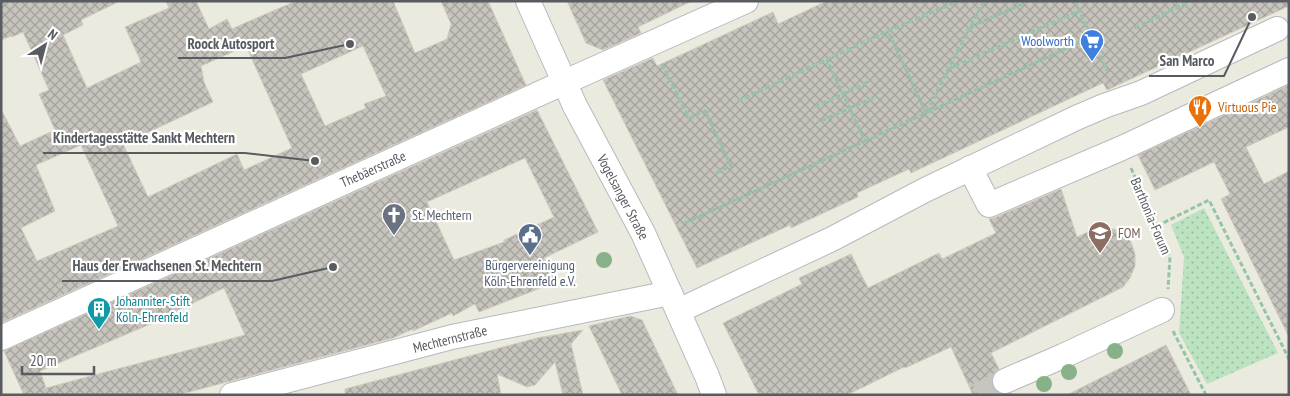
<svg xmlns="http://www.w3.org/2000/svg" width="1290" height="396" font-family="'PT Sans Narrow',sans-serif">
<style>
.park{fill:url(#park-dots)}
.building{fill:url(#building-cross-hatch);stroke:#cfccbe;fill-rule:evenodd}
.lines{fill:none;stroke-linecap:round;stroke-linejoin:round}
.minor-tunnel{stroke:#c6c6bf;stroke-width:24;stroke-dasharray:24 12;stroke-linecap:butt}
.minor-casing{stroke:#b7b9be;stroke-width:26}
.path{stroke:#94c4a7;stroke-width:3;stroke-dasharray:5 2.5;stroke-linecap:butt}
.minor{stroke:#fff;stroke-width:24}
.tree{fill:#87b189}
.labels{text-anchor:middle;dominant-baseline:central;stroke-width:4.5;stroke-linejoin:round;paint-order:stroke}
.shop-label{font-size:14px;fill:#366cbe;stroke:#fff;text-anchor:end}
.food-label{font-size:14px;fill:#c56008;stroke:#fff;text-anchor:start}
.street-label{font-size:14px;fill:#585b60;stroke:#fff}
.worship-label{font-size:14px;fill:#5b616d;stroke:#fff;text-anchor:start}
.education-label{font-size:14px;fill:#785e54;stroke:#fff;text-anchor:start}
.service-label{font-size:14px;fill:#4e5e75;stroke:#fff}
.culture-label{font-size:14px;fill:#0d838f;stroke:#fff;text-anchor:start}
.leader{fill:none;stroke:#585b60;stroke-width:2}
.callout-dot{fill:#585b60;stroke:#fff;stroke-width:2}
.callout-label{font-size:15px;text-anchor:middle;font-weight:bold;fill:#585b60;stroke:#fff;stroke-width:4.5;stroke-linejoin:round;paint-order:stroke}
</style>
<defs>
<pattern id="park-dots" width="8" height="8" patternUnits="userSpaceOnUse" patternTransform="scale(1.25)"><rect width="8" height="8" fill="#bbe3c0"/><path d="M2 2h.1M6 6h.1" fill="none" stroke="#9bbb9f" stroke-width="1.8" stroke-linecap="round"/></pattern>
<pattern id="building-cross-hatch" width="8" height="8" patternUnits="userSpaceOnUse" patternTransform="scale(1.25)"><rect width="8" height="8" fill="#c6c4bc"/><path d="M0 0l8 8M0 8l8-8" fill="none" stroke="#a4a29c"/></pattern>
</defs>
<rect width="100%" height="100%" fill="#ebeadf"/>
<!-- park -->
<path class="park" d="M1204,208L1278,353L1207,384L1179,333L1184,257L1171,225Z"/>
<!-- building -->
<g class="building">
<path d="M1,1H120L81,20L83,25L63,35L87,88L141,62L125,27L169,8L166,1H196L209,29L227,19L232,29L245,23L296,1H393L415,53L447,39L451,24L441,1H488L526,85L1,323V109L20,146L55,130L39,94L49,90L23,32L12,37L11,36L1,40ZM246,46L292,148L244,170L237,154L148,197L123,144L213,102L204,82L201,66ZM363,46L386,96L364,104L366,108L325,126L301,74ZM81,145L118,226L37,261L21,228L55,211L36,165Z"/>
<path d="M567,1H692L638,27L641,33L603,50L586,43Z"/>
<path d="M827,1H1289V6L1107,90L1103,83L911,173L909,169L857,193L858,197L791,228L790,225L697,268L603,80L653,58L657,66L773,12L778,24Z"/>
<path d="M1289,85V127L1246,147L1264,184L1289,171V337L1221,199L1230,194L1214,162L1155,190L1138,155Z"/>
<path d="M537,110L598,232L544,258L556,282L479,312L475,304L453,316L452,313L413,331V329L393,338L178,395H24L4,351ZM525,158L554,217L504,240V242L454,260L427,202ZM224,288L245,335L46,388L40,371L148,325Z"/>
<path d="M1061,189L1077,237L1099,227H1105L1117,230L1122,233L1131,242L1135,254V266L1130,278L1123,287L991,353L999,369L994,373L991,379L993,387L997,392L1004,395L1011,393L1012,395H973L951,347L905,368L904,367L847,395H759L723,323L802,284L799,278L851,254L868,288L939,253L942,259L996,233L989,219L994,218Z"/>
<path d="M630,316L642,320L678,395H622L589,326Z"/>
<path d="M583,330L571,344L583,395H563L555,362L535,385L527,387L497,374L501,395H345V389L537,338Z"/>
<path d="M1166,345L1191,395H1067Z"/>
</g>
<g class="lines">
<!-- minor-tunnel -->
<path class="minor-tunnel" d="M978,395L1005,381"/>
<!-- minor casing -->
<g class="minor-casing">
<g id="minor">
<path d="M528,1L575,106L643,233L707,376L714,395"/>
<path d="M970,168L989,205L1122,148L1289,70"/>
<path d="M678,311L832,239L925,190L1076,118L1104,106L1141,93L1277,29"/>
<path d="M1,338L565,82L746,1"/>
<path d="M1005,381L1063,356L1162,310"/>
<path d="M232,395L452,337L670,293"/>
</g>
</g>
<!-- path -->
<g class="path">
<path d="M1075,1L1107,71"/>
<path d="M970,27L1029,1"/>
<path d="M1135,28L1190,1"/>
<path d="M662,64L689,118L705,111L731,166L716,173"/>
<path d="M948,69L1079,11"/>
<path d="M738,101L888,31"/>
<path d="M815,107L870,81"/>
<path d="M927,112L948,69L984,1"/>
<path d="M926,113L888,31L958,1"/>
<path d="M821,121L877,96"/>
<path d="M865,141L1091,37"/>
<path d="M1131,168L1170,257L1168,289"/>
<path d="M685,223L865,141L827,60"/>
<path d="M1157,226L1209,200L1289,359"/>
<path d="M1173,331L1206,395"/>
</g>
<!-- minor -->
<use href="#minor" class="minor"/>
</g>
<!-- trees -->
<g class="tree">
<circle cx="604" cy="260" r="8"/>
<circle cx="1115" cy="351" r="8"/>
<circle cx="1069" cy="372" r="8"/>
<circle cx="1044" cy="384" r="8"/>
</g>
<!-- icons -->
<defs>
<g id="supermarket-pin" transform="scale(1.25)"><path d="M0 17L-7.5 6A9.5 9.5 0 1 1 7.5 6Z" fill="#3f7fe0" stroke="#fff"/><path d="M-6-5.5h2.5l.6 2H6L4.5 2H-2.5L-4.4-4H-6ZM-1.5 3.2a1.3 1.3 0 1 0 .1 0ZM3 3.2a1.3 1.3 0 1 0 .1 0Z" fill="#fff"/></g>
<g id="restaurant-pin" transform="scale(1.25)"><path d="M0 17L-7.5 6A9.5 9.5 0 1 1 7.5 6Z" fill="#e8710a" stroke="#fff"/><path d="M-5-6h1v4h1v-4h1v4h1v-4h1v5L-1.5 .5V6h-2V.5L-5-1ZM5-6V6H3V1.5H1.5Q1.5-4 5-6Z" fill="#fff"/></g>
<g id="church-pin" transform="scale(1.25)"><path d="M0 17L-7.5 6A9.5 9.5 0 1 1 7.5 6Z" fill="#6b7280" stroke="#fff"/><path d="M-1.2-6h2.4v3.5h3.3v2.4h-3.3V6h-2.4V-.1h-3.3v-2.4h3.3Z" fill="#fff"/></g>
<g id="university-pin" transform="scale(1.25)"><path d="M0 17L-7.5 6A9.5 9.5 0 1 1 7.5 6Z" fill="#8d6e63" stroke="#fff"/><path d="M0-5L7-2L0 1L-7-2ZM-4 1L0 2.5L4 1V4Q0 6-4 4Z" fill="#fff"/></g>
<g id="civic-pin" transform="scale(1.25)"><path d="M0 17L-7.5 6A9.5 9.5 0 1 1 7.5 6Z" fill="#5c6f8a" stroke="#fff"/><path d="M-.6-6.5H3V-4.5H.6V-3L4-1V1h2V6H-6V1h2V-1L-.6-3ZM-1.2 2.5V6h2.4V2.5Z" fill="#fff"/></g>
<g id="building-pin" transform="scale(1.25)"><path d="M0 17L-7.5 6A9.5 9.5 0 1 1 7.5 6Z" fill="#0f9aa8" stroke="#fff"/><path d="M-4-6H4V6H1V3H-1V6H-4ZM-2.5-4.3h1.7v1.8h-1.7ZM.8-4.3h1.7v1.8H.8ZM-2.5-1h1.7V.8h-1.7ZM.8-1h1.7V.8H.8Z" fill="#fff"/></g>
</defs>
<g fill-rule="evenodd">
<use href="#supermarket-pin" x="1092" y="41"/>
<use href="#restaurant-pin" x="1200" y="107"/>
<use href="#church-pin" x="394" y="215"/>
<use href="#university-pin" x="1100" y="233"/>
<use href="#civic-pin" x="530" y="235"/>
<use href="#building-pin" x="99" y="309"/>
</g>
<g class="labels">
<!-- shop labels -->
<g class="shop-label">
<text x="1074" y="41">Woolworth</text>
</g>
<!-- food labels -->
<g class="food-label">
<text x="1218" y="107">Virtuous Pie</text>
</g>
<!-- street labels -->
<g class="street-label">
<text transform="translate(373 169) rotate(-24)">Thebäerstraße</text>
<text transform="translate(623 197) rotate(62)">Vogelsanger Straße</text>
<text transform="translate(1151 216) rotate(67)">Barthonia-Forum</text>
<text transform="translate(450 339) rotate(-14)">Mechternstraße</text>
</g>
<!-- worship labels -->
<g class="worship-label">
<text x="412" y="215">St. Mechtern</text>
</g>
<!-- education labels -->
<g class="education-label">
<text x="1118" y="233">FOM</text>
</g>
<!-- service labels -->
<g class="service-label">
<text x="530" y="265">Bürgervereinigung<tspan x="530" dy="16">Köln-Ehrenfeld e.V.</tspan></text>
</g>
<!-- culture labels -->
<g class="culture-label">
<text x="116" y="301">Johanniter-Stift<tspan x="116" dy="16">Köln-Ehrenfeld</tspan></text>
</g>
</g>
<!-- callouts -->
<path class="leader" d="M350 44L285 58H178M1252 17L1224 76H1149M315 161L245 153H43M333 267L272 281H62"/>
<g class="callout-dot">
<circle cx="350" cy="44" r="5"/>
<circle cx="1252" cy="17" r="5"/>
<circle cx="315" cy="161" r="5"/>
<circle cx="333" cy="267" r="5"/>
</g>
<g class="callout-label">
<text x="231" y="49">Roock Autosport</text>
<text x="1187" y="66">San Marco</text>
<text x="144" y="143">Kindertagesstätte Sankt Mechtern</text>
<text x="167" y="271">Haus der Erwachsenen St. Mechtern</text>
</g>
<!-- border -->
<rect width="1290" height="396" fill="none" stroke="#585b60" stroke-width="5"/>
<!-- north arrow -->
<g transform="translate(45 45) rotate(36)" stroke="#ffffff" stroke-width="4" paint-order="stroke">
<path d="M0-4L9 19L0 12L-9 19Z" fill="#585b60"/>
<text y="-8" font-size="14" font-weight="bold" text-anchor="middle" fill="#585b60">N</text>
</g>
<!-- scale -->
<path d="M22 366v8h72v-8" fill="none" stroke="#585b60" stroke-width="2.5"/>
<text x="30" y="366" font-size="15" fill="#585b60" stroke="#ffffff" stroke-width="4" paint-order="stroke">20 m</text>
</svg>
